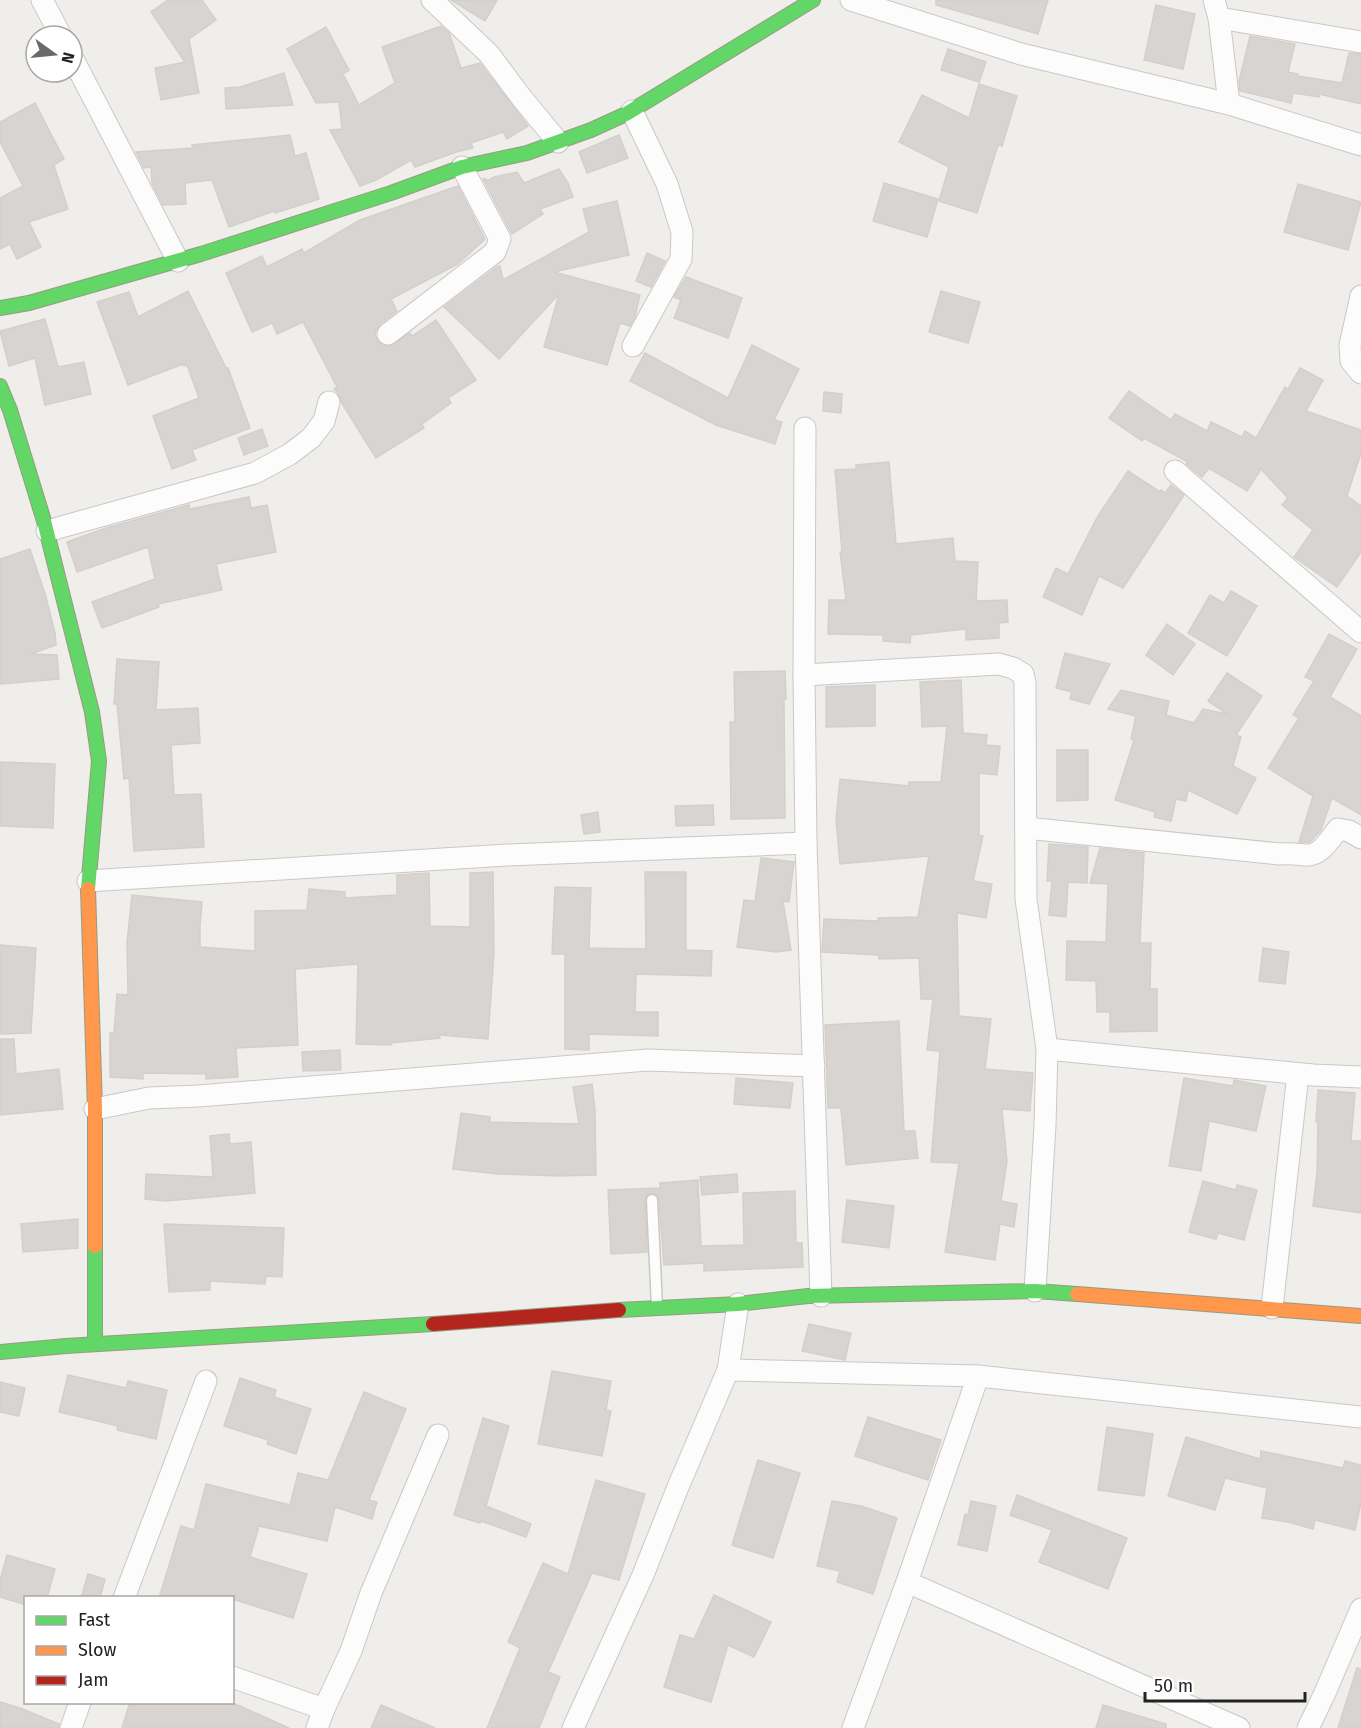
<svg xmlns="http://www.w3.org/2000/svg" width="1361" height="1728" font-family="'Fira Sans',sans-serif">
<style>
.building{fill:#d7d4d2;stroke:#d3d0cc;stroke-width:1.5}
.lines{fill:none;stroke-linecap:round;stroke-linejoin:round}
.lane-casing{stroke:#c9c8c7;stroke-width:13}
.street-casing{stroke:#c9c8c7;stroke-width:23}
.fast-casing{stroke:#999a82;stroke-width:16}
.slow-casing{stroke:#999a82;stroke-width:16}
.jam-casing{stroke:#999a82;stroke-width:16}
.lane{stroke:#fdfcfc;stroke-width:10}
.street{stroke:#fdfcfc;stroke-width:21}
.fast{stroke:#63d668;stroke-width:14}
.slow{stroke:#ff974d;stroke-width:14}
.jam{stroke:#b3261e;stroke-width:14}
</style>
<rect width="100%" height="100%" fill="#f0eeeb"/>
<!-- building -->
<g class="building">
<path d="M168,0H202L216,20L189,39L199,93L161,100L155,68L185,62L151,12Z"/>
<path d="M451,0H497L485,21Z"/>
<path d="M936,0H1048L1038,34L936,5Z"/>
<path d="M1156,5L1195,14L1183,69L1144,60Z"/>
<path d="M441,26L449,33L461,68L480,63L528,126L507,139L503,132L471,143L473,148L456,152L415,167L411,160L376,180L360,186L330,130L342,129L339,102L316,103L287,49L326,27L349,70L343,74L359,105L395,83L382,47Z"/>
<path d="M1250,36L1295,44L1288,72L1298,74V76L1342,83L1349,53L1361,54V104L1319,94V97L1293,93L1291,103L1240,91L1239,81Z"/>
<path d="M948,49L986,62L979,82L941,70Z"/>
<path d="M284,73L293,105L226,109L225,88L240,87Z"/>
<path d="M979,84L1017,96L1002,146L998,145L977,213L939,201L949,167L899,142L922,95L969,118Z"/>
<path d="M35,103L64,159L54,165L68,209L29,222L41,247L17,259L10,244L0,249V198L23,186L0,142V122Z"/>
<path d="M290,135L295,156L306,153L319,199L275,213L274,211L229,227L212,180L185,183L186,204L163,205L152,183L151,167L144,168L136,152L193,148L192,145Z"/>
<path d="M619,135L628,158L587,173L579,152Z"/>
<path d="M559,169L568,183L573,197L540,209L543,214L512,234L483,179H486L487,181L494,177L517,172L524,183Z"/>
<path d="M884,183L938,199L927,237L873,221Z"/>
<path d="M1298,184L1361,202L1348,250L1284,232Z"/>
<path d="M458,186L485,239L458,264L391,299L397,311L380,324L376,330L375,335L378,341L383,345L390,346L410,333L412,336L436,320L476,380L448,398L451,403L422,424L424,428L376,458L341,402L338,393L334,389L337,387L303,322L277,334L272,323L252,332L226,273L262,256L267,267L302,249L304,253L360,220Z"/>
<path d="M617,201L629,255L554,272L640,295L635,317L630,326L620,323L607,365L544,347L559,294L499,359L444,307L497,267L500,266L503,280L589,232L583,209Z"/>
<path d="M647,253L665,261L651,287L636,281Z"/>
<path d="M686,277L742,298L728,338L674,318L681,300L674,297Z"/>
<path d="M188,291L226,368H228L250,428L192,450L196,460L172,469L153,416L199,398L187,365L184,366L183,364L128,385L97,302L129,292L138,317Z"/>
<path d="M941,291L980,302L968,343L929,332Z"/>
<path d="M45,319L58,367L84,362L91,394L45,405L35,358L9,366L0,331Z"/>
<path d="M752,345L799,369L774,420L782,422L775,444L716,425L630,381L645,353L728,398Z"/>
<path d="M1300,368L1323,380L1306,411L1361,430V453L1347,496L1361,506V552L1337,587L1294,557L1313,530L1282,505L1288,498L1261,469L1247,491L1209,468L1202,477L1186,464L1188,462L1144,438L1142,441L1109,418L1129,391L1171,420L1175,414L1207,431L1211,422L1242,437L1245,431L1256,438L1285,387L1288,389Z"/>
<path d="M824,392L842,394L841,413L823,411Z"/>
<path d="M262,429L268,446L244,455L238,438Z"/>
<path d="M889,462L896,544L953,538L955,561L978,562L976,601L1007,600L1008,622L999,623V638L966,640V629L911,635L910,643L883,641V635L828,634L829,600H846L840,552H842L835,470L856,469V465Z"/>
<path d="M1128,471L1160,492L1161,490L1165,493L1171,485L1184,495L1123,588L1099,576L1082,615L1043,597L1056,568L1068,574L1098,516Z"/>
<path d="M249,497L251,508L267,505L276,552L216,564L222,590L158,604L159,607L102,628L92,602L155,579L148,547L77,572L67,542L106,528L185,506L189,505L190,509Z"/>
<path d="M30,549L46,597L55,633L56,645L31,654L57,655L59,679L0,684V559Z"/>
<path d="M1231,591L1257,606L1227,656L1188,633L1210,595L1224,603Z"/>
<path d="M1167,624L1195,644L1173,675L1146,655Z"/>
<path d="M1329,634L1357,649L1330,697L1361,716V815L1332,798L1321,830L1310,842H1299L1313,796L1268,768L1299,718L1293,715L1314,681L1305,677Z"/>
<path d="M1065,653L1110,664L1089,704L1070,699L1072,692L1056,688Z"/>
<path d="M117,659L159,662L156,710L198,708L200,743L171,745L174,795L201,794L204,847L134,851L129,778L124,779L117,704H114Z"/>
<path d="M785,671L786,699H784L785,818L731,819L730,722H735L734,672Z"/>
<path d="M1227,673L1262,696L1236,735L1241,737L1233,766L1256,778L1237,814L1188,790L1186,801L1176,799L1171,821L1154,817L1155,812L1115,800L1134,740L1131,739L1136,716L1108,709L1121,690L1169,701L1166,715L1194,723L1203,709L1227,714L1208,701Z"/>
<path d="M961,680L963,733L987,735L986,745L1000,746L997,775L979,773V835L983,836L973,881L992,884L986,918L957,913L959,1016L991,1019L985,1069L1033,1073L1030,1111L1002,1109L1007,1161L1001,1201L1017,1204L1014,1227L1000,1224L995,1260L945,1252L959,1163L931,1162L940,1051L927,1050L933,999H921L919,958L879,959V955L822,952L824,919L878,921V918L918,917L929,856L840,864L836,819L840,779L909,786V782H941L947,726L922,727L920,682Z"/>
<path d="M875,685V726L826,727V687Z"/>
<path d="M1057,750H1088V800L1057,801Z"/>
<path d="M0,762L55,764L53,828L0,826Z"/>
<path d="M713,805L714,825L676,826L675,806Z"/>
<path d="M598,812L600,832L584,834L581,815Z"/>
<path d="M1049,844L1088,847L1087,883L1068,882L1066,917L1049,915L1052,881H1047Z"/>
<path d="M1100,848L1144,853L1140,943H1151L1150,989H1157V1031L1110,1032V1012H1097L1096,981L1066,980L1067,941L1106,942L1108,884L1090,883Z"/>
<path d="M761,858L794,862L789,902L783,901L791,950L776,952L737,947L744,900L755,901Z"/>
<path d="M493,872L494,953L488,1039L439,1035L440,1038L391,1043V1045L356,1044L358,964L295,969L298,1045L236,1048L238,1077L206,1079V1074L143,1073V1079L110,1077V1033H114L117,994L128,995L127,942L132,895L202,902L200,926V947L255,951V911L307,910L309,889L345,892V898L397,895V875L429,873L430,926L470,927V873Z"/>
<path d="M645,872H686V950L712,951L711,976L636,974L635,1012H658V1036L589,1034V1050L565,1049V954H552L555,887L591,888L589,948L646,949Z"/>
<path d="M0,945L36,948L31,1033L0,1034Z"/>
<path d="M1263,948L1289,952L1285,984L1259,981Z"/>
<path d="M899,1021L904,1131H915L918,1158L846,1165L841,1108H828L825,1025Z"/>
<path d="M0,1039H14L16,1074L59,1069L63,1109L0,1115Z"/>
<path d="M340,1050L341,1070L303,1071L302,1052Z"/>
<path d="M736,1078L793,1083L790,1108L734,1104Z"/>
<path d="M1184,1078L1233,1086L1234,1080L1266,1086L1256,1131L1209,1121L1201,1171L1169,1166Z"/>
<path d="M592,1084L595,1110L596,1175L559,1176L498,1174L453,1169L461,1113L490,1117V1122L579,1124L573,1087Z"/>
<path d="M1318,1090L1355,1093L1351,1141H1361V1213L1313,1206L1317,1172L1318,1122H1316Z"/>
<path d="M229,1134L230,1144L251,1142L255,1193L166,1201L145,1199L146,1174L213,1177L210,1136Z"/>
<path d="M737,1174L738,1192L702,1195L700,1177Z"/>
<path d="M698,1180L701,1246L744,1245L743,1193L795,1191L796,1243H802L803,1267L704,1271V1263L664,1265L659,1200L658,1196L652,1193L648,1194L645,1200L647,1252L611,1254L608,1190L660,1188V1183Z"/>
<path d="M1203,1181L1236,1190L1237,1185L1257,1190L1244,1240L1218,1233L1216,1239L1189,1232Z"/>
<path d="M847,1200L894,1206L889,1248L842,1242Z"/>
<path d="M78,1219V1248L23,1252L21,1224Z"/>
<path d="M164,1224L284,1228L282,1277L266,1276L265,1284L210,1281V1290L169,1292Z"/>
<path d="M809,1324L851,1333L845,1360L802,1351Z"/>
<path d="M552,1371L611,1381L606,1410L611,1411L602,1456L538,1444Z"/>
<path d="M68,1375L126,1388L128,1381L167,1390L156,1439L117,1430L118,1426L59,1412Z"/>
<path d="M240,1378L276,1390L274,1397L311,1409L296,1454L267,1444L268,1440L224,1426Z"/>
<path d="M0,1382L25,1388L19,1416L0,1412Z"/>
<path d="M364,1392L406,1409L369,1500L377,1502L372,1519L335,1507L327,1541L259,1526L250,1557L307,1574L293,1618L232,1599V1598H159L181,1526L194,1530L206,1484L290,1505L298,1473L328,1480Z"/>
<path d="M868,1417L941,1440L928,1480L855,1456Z"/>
<path d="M483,1418L509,1426L486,1506L531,1524L526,1537L481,1521L480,1523L454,1515Z"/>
<path d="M1107,1427L1153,1434L1144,1496L1098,1490Z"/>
<path d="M1186,1437L1260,1459L1261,1451L1343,1468L1345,1461L1361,1465V1503L1355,1530L1315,1520L1313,1529L1288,1522L1262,1518L1267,1488L1225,1478L1215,1510L1168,1496Z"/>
<path d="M758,1460L800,1473L773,1558L732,1545Z"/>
<path d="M596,1480L645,1494L619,1580L592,1573L548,1672L560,1677L539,1728H487L520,1648L508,1642L543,1563L568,1574Z"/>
<path d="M1017,1495L1127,1538L1108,1589L1039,1562L1052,1530L1010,1515Z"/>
<path d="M832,1501L861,1506L897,1518L873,1594L837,1582L840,1571L817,1566Z"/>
<path d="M971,1501L996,1506L987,1551L958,1545L965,1514L968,1515Z"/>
<path d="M7,1555L55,1569L47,1598H26V1605L0,1597V1580Z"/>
<path d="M88,1574L105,1579L100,1598H81Z"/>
<path d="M714,1595L771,1622L754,1657L728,1645L711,1702L664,1687L680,1635L694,1639Z"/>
<path d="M1357,1668L1361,1669V1728H1338Z"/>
<path d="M0,1702L20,1708L59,1724V1728H0Z"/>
<path d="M130,1702H231L289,1728H122Z"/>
<path d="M381,1705L435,1728H371Z"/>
<path d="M1103,1705L1166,1724V1728H1096Z"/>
</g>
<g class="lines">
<!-- lane casing -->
<g class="lane-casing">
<path id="lane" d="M652,1200L657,1307"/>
</g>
<!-- street casing -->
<g class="street-casing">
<g id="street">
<path d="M42,0L61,36"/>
<path d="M432,0L489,54L521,97L558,142"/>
<path d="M851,0L1021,54L1229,104L1361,145"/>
<path d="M1214,0L1219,18L1229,104"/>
<path d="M1219,18L1361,42"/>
<path d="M72,57L178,261"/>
<path d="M632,111L667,184L682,232L681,259L633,346"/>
<path d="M1361,296L1350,345L1351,361L1361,373"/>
<path d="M388,334L495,252L500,239L462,167"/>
<path d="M805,428L804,675L806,843L821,1296"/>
<path d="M1175,471L1361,632"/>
<path d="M47,531L255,473L290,454L311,438L324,421L329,402"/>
<path d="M804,675L999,664L1013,668L1023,674L1025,683L1026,899L1047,1049L1045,1125L1035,1291"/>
<path d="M1026,828L1280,854C1289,853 1296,854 1305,855C1320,857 1330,839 1338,829L1349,831L1361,838"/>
<path d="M88,881L507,855L806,843"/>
<path d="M1047,1049L1313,1075L1361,1077"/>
<path d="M95,1109L149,1098L198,1096L648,1060L814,1066"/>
<path d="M1272,1308L1298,1074"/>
<path d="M728,1370L978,1376L1361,1417"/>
<path d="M907,1582L1239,1728"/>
<path d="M124,1598L206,1381"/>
<path d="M232,1677L324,1709"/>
<path d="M71,1728L80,1702"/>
<path d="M317,1728L324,1709L351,1651L371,1593L438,1435"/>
<path d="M573,1728L643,1575L678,1487L728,1370L738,1304"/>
<path d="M853,1728L907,1582L978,1376"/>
<path d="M1308,1728L1324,1695L1361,1609"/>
</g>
</g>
<!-- fast casing -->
<g class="fast-casing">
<g id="fast">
<path d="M0,308L29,303L201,254L391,193L462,167L527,153L591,130L626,114L813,0"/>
<path d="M0,386L10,410L44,521L92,712L99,761L88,889"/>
<path d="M95,1246V1344"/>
<path d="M619,1310L738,1304L808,1296L1035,1291L1077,1294"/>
<path d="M0,1352L66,1346L433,1324"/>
</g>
</g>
<!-- slow casing -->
<g class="slow-casing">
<g id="slow">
<path d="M88,889L95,1109V1246"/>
<path d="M1077,1294L1361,1316"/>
</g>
</g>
<!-- jam casing -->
<g class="jam-casing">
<path id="jam" d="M433,1324L619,1310"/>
</g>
<!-- lane -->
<use href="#lane" class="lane"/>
<!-- street -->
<use href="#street" class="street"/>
<!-- fast -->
<use href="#fast" class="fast"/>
<!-- slow -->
<use href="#slow" class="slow"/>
<!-- jam -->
<use href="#jam" class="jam"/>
</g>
<!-- legend -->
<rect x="24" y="1596" width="210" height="108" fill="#ffffff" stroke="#a7a7a7" stroke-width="1.5"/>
<rect x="36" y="1616" width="30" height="9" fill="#63d668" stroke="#a7a7a7" stroke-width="1.5"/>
<text x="78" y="1626" font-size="18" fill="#222222">Fast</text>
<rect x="36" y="1646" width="30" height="9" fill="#ff974d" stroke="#a7a7a7" stroke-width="1.5"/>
<text x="78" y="1656" font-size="18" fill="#222222">Slow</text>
<rect x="36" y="1676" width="30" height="9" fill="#b3261e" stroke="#a7a7a7" stroke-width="1.5"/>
<text x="78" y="1686" font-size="18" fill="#222222">Jam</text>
<!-- north arrow -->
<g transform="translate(54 54) rotate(105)"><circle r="28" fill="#ffffff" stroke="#a7a7a7" stroke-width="1.5"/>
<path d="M0-4.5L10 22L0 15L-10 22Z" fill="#6a6968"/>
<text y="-9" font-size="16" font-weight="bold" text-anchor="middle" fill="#222222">N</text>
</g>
<!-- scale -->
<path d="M1145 1692v9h160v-9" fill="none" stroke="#222222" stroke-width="3"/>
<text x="1154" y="1692" font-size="18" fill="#222222" stroke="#ffffff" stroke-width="4.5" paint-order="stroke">50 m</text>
</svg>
